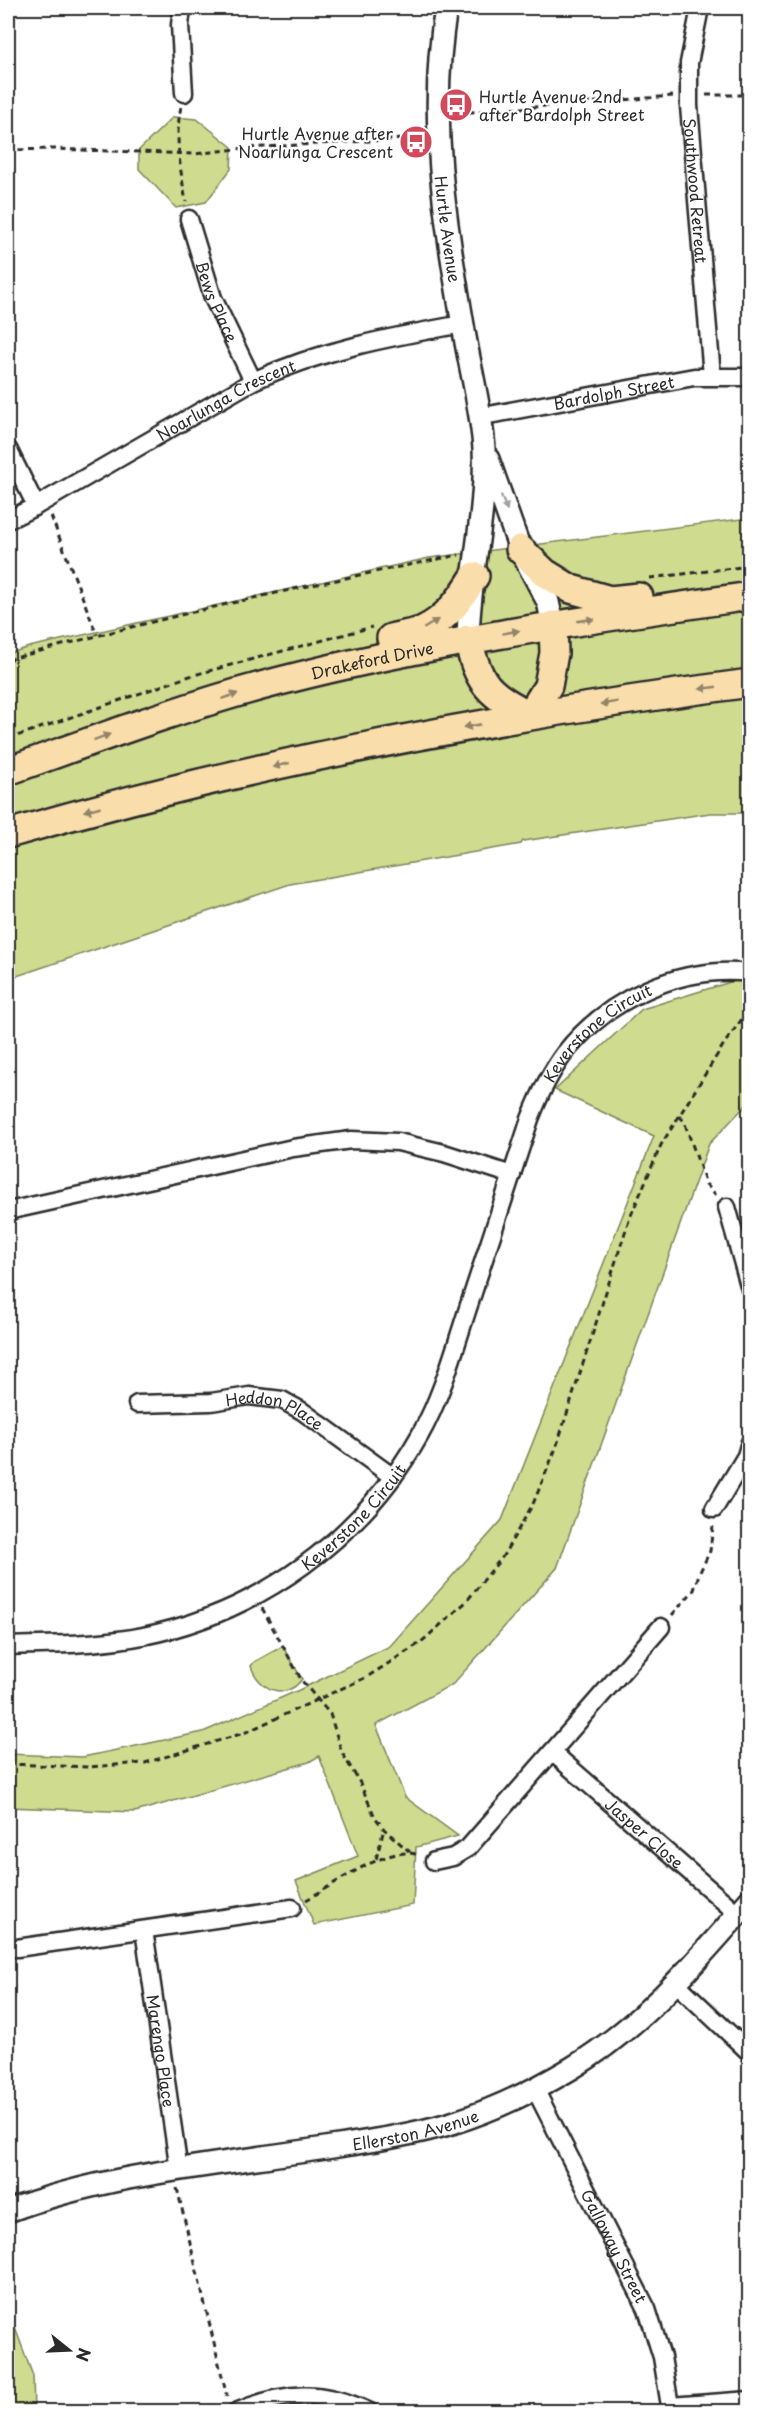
<svg xmlns="http://www.w3.org/2000/svg" width="757" height="2419" font-family="'Playpen Sans',sans-serif">
<style>
.green{fill:#cfdb8e;stroke:#7d835c;stroke-width:1.5}
.lines{fill:none;stroke-linecap:round;stroke-linejoin:round}
.minor-casing{stroke:#2b2b2b;stroke-width:21}
.tertiary-casing{stroke:#2b2b2b;stroke-width:26}
.trunk-casing{stroke:#2b2b2b;stroke-width:32}
.path{stroke:#2b2b2b;stroke-width:3;stroke-dasharray:6 4.5;stroke-linecap:butt}
.minor{stroke:#fff;stroke-width:16}
.tertiary{stroke:#fff;stroke-width:21}
.trunk{stroke:#f9deab;stroke-width:27}
.oneway{fill:#a0a0a0}
.oneway2{fill:#92846b}
.labels{text-anchor:middle;dominant-baseline:central;stroke-width:4.5;stroke-linejoin:round;paint-order:stroke}
.poi-label{font-size:16px;fill:#2b2b2b;stroke:#fff;text-anchor:start}
.street-label{font-size:16px;fill:#2b2b2b;stroke:#fff}
</style>
<rect width="100%" height="100%" fill="#fff"/>
<filter id="ink" filterUnits="userSpaceOnUse"><feTurbulence type="fractalNoise" baseFrequency=".0167" numOctaves="2"/><feDisplacementMap in="SourceGraphic" scale="12" xChannelSelector="R" yChannelSelector="G"/><feConvolveMatrix kernelMatrix="1 2 1 2 8 2 1 2 1" color-interpolation-filters="sRGB"/></filter>
<g filter="url(#ink)">
<!-- green -->
<g class="green">
<path d="M173,117L197,119L232,147L231,169L206,202L176,208L139,169V150Z"/>
<path d="M749,518V813H710L523,841L521,844L290,884L8,979V654L29,647L429,558Z"/>
<path d="M740,979L749,983V1102L709,1144L557,1568L453,1684L376,1725L405,1797L458,1836L416,1847L413,1905L314,1925L296,1881L358,1856L319,1756L309,1762L135,1812L8,1807V1754L83,1757L203,1732L299,1690L390,1646L502,1520L654,1136L555,1090L642,1009Z"/>
<path d="M281,1647H283L302,1679C286,1702 258,1689 251,1666L254,1662Z"/>
<path d="M8,2309L33,2376L34,2411H8Z"/>
</g>
<g class="lines">
<!-- minor casing -->
<g class="minor-casing">
<g id="minor">
<path d="M182,8L180,25L184,93"/>
<path id="s1" d="M700,8L689,63V106L712,376"/>
<path id="s2" d="M189,219L213,298L253,381"/>
<path id="s3" d="M478,417L694,377H750"/>
<path d="M8,449L36,506"/>
<path id="s4" d="M8,520L36,506L253,381C321,350 390,337 463,324"/>
<path d="M727,1207L750,1289"/>
<path d="M8,1211L293,1148L351,1140L398,1142L444,1153L512,1175"/>
<path id="s5" d="M137,1404L211,1402L249,1396L282,1400L302,1411L393,1477"/>
<path d="M714,1509L746,1456L750,1442"/>
<path id="s6" d="M8,1646C52,1644 99,1645 143,1636C259,1613 362,1538 420,1435C442,1396 454,1351 468,1308C489,1245 509,1182 530,1119C539,1096 549,1074 564,1054C607,999 679,965 750,973"/>
<path id="s7" d="M552,1752L738,1914"/>
<path d="M434,1861L453,1857L468,1848L661,1627"/>
<path id="s8" d="M144,1930L179,2170"/>
<path d="M8,1948H17L292,1908"/>
<path d="M676,1983L750,2053"/>
<path id="s9" d="M535,2089L647,2309L662,2357L671,2412"/>
<path d="M670,2406L750,2400"/>
<path d="M236,2412C285,2391 322,2389 370,2412"/>
</g>
</g>
<!-- tertiary casing -->
<g class="tertiary-casing">
<g id="tertiary">
<path id="s10" d="M446,8C427,121 446,225 465,337C471,372 482,414 484,449C487,513 469,576 468,639"/>
<path d="M488,459L520,549L548,602L553,625"/>
<path id="s11" d="M8,2211C107,2174 214,2165 319,2149C364,2142 409,2136 452,2123C494,2110 535,2090 572,2068C643,2025 696,1962 750,1900"/>
</g>
</g>
<!-- trunk casing -->
<g class="trunk-casing">
<g id="trunk">
<path d="M520,549L545,573L571,589L610,600L639,597"/>
<path d="M391,638C401,635 413,634 423,630C447,619 462,597 475,576"/>
<path d="M468,639C478,684 489,695 530,715"/>
<path d="M530,715L548,686L554,653L553,625"/>
<path id="s12" d="M8,771C97,739 187,705 280,681C434,641 592,619 750,596"/>
<path d="M8,834C250,763 499,716 750,683"/>
</g>
</g>
<!-- path -->
<g class="path">
<path d="M706,95H750"/>
<path d="M181,107C174,137 181,173 186,202"/>
<path d="M458,113L673,96"/>
<path d="M8,150L53,149L194,154L246,148L421,138"/>
<path d="M51,516L97,635"/>
<path d="M650,578L750,566"/>
<path d="M8,660C156,618 307,585 459,555"/>
<path d="M8,739L190,676L372,627"/>
<path d="M679,1116L684,1121L706,1184L716,1195"/>
<path d="M262,1608L302,1681L330,1714L342,1753L360,1783L375,1817L384,1829L410,1852"/>
<path d="M672,1615L694,1590L699,1574L710,1551L713,1526"/>
<path d="M8,1764L88,1767L145,1763L244,1733L367,1677L420,1643L466,1602L503,1556L533,1504L556,1448L629,1220L661,1145L724,1044L750,1008"/>
<path d="M376,1859L384,1829"/>
<path d="M306,1900C332,1886 390,1843 418,1855"/>
<path d="M177,2188L227,2397"/>
</g>
<!-- minor -->
<use href="#minor" class="minor"/>
<!-- tertiary -->
<use href="#tertiary" class="tertiary"/>
<!-- trunk -->
<use href="#trunk" class="trunk"/>
</g>
<!-- one-way arrows -->
<defs><path id="oneway-solid" d="M-6-.8H1V-3.2L6.5 0L1 3.2V.8H-6Z" transform="scale(1.5)"/></defs>
<use class="oneway" href="#oneway-solid" transform="translate(504 503) rotate(70)"/>
<g class="oneway2">
<use href="#oneway-solid" transform="translate(586 620) rotate(-8)"/>
<use href="#oneway-solid" transform="translate(431 624) rotate(-32)"/>
<use href="#oneway-solid" transform="translate(511 632) rotate(-10)"/>
<use href="#oneway-solid" transform="translate(708 688) rotate(172)"/>
<use href="#oneway-solid" transform="translate(230 696) rotate(-18)"/>
<use href="#oneway-solid" transform="translate(609 703) rotate(171)"/>
<use href="#oneway-solid" transform="translate(472 726) rotate(169)"/>
<use href="#oneway-solid" transform="translate(102 737) rotate(-20)"/>
<use href="#oneway-solid" transform="translate(281 765) rotate(167)"/>
<use href="#oneway-solid" transform="translate(92 809) rotate(164)"/>
</g>
</g>
<!-- icons -->
<defs>
<g id="bus-disc" transform="scale(1.725)"><circle r="9.5" fill="#d1495b" stroke="#fff"/><path d="M-5-6H5V4H4V6H2V4H-2V6H-4V4H-5ZM-3.5-4V0h7V-4ZM-3.5 1.2v1.5H-2V1.2ZM2 1.2v1.5H3.5V1.2Z" fill="#fff"/></g>
</defs>
<g fill-rule="evenodd">
<use href="#bus-disc" x="456" y="105"/>
<use href="#bus-disc" x="416" y="142"/>
</g>
<g class="labels">
<!-- poi labels -->
<g class="poi-label">
<text x="479" y="96">Hurtle Avenue 2nd<tspan x="479" dy="18">after Bardolph Street</tspan></text>
<text x="393" y="133" text-anchor="end">Hurtle Avenue after<tspan x="393" dy="18">Noarlunga Crescent</tspan></text>
</g>
<!-- street labels -->
<g class="street-label">
<text stroke="none"><textPath href="#s1" startOffset="184">Southwood Retreat</textPath></text>
<text stroke="none"><textPath href="#s10" startOffset="222">Hurtle Avenue</textPath></text>
<text stroke="none"><textPath href="#s2" startOffset="87">Bews Place</textPath></text>
<text stroke="none"><textPath href="#s3" startOffset="138">Bardolph Street</textPath></text>
<text stroke="none"><textPath href="#s4" startOffset="249">Noarlunga Crescent</textPath></text>
<text stroke="none"><textPath href="#s12" startOffset="381">Drakeford Drive</textPath></text>
<text stroke="none"><textPath href="#s6" startOffset="936">Keverstone Circuit</textPath></text>
<text stroke="none"><textPath href="#s5" startOffset="141">Heddon Place</textPath></text>
<text stroke="none"><textPath href="#s6" startOffset="382">Keverstone Circuit</textPath></text>
<text stroke="none"><textPath href="#s7" startOffset="123">Jasper Close</textPath></text>
<text stroke="none"><textPath href="#s8" startOffset="122">Marengo Place</textPath></text>
<text stroke="none"><textPath href="#s11" startOffset="416">Ellerston Avenue</textPath></text>
<text stroke="none"><textPath href="#s9" startOffset="176">Galloway Street</textPath></text>
</g>
</g>
<!-- margin -->
<rect width="757" height="2419" fill="none" stroke="#fff" stroke-width="30"/>
<rect x="15" y="15" width="727" height="2389" fill="none" stroke="#2b2b2b" stroke-width="2" filter="url(#ink)"/>
<!-- north arrow -->
<g transform="translate(69 2350) rotate(108)" stroke="#ffffff" stroke-width="4.5" paint-order="stroke">
<path d="M0-4.5L10 22L0 15L-10 22Z" fill="#2b2b2b"/>
<text y="-9" font-size="16" font-weight="bold" text-anchor="middle" fill="#2b2b2b">N</text>
</g>
</svg>
